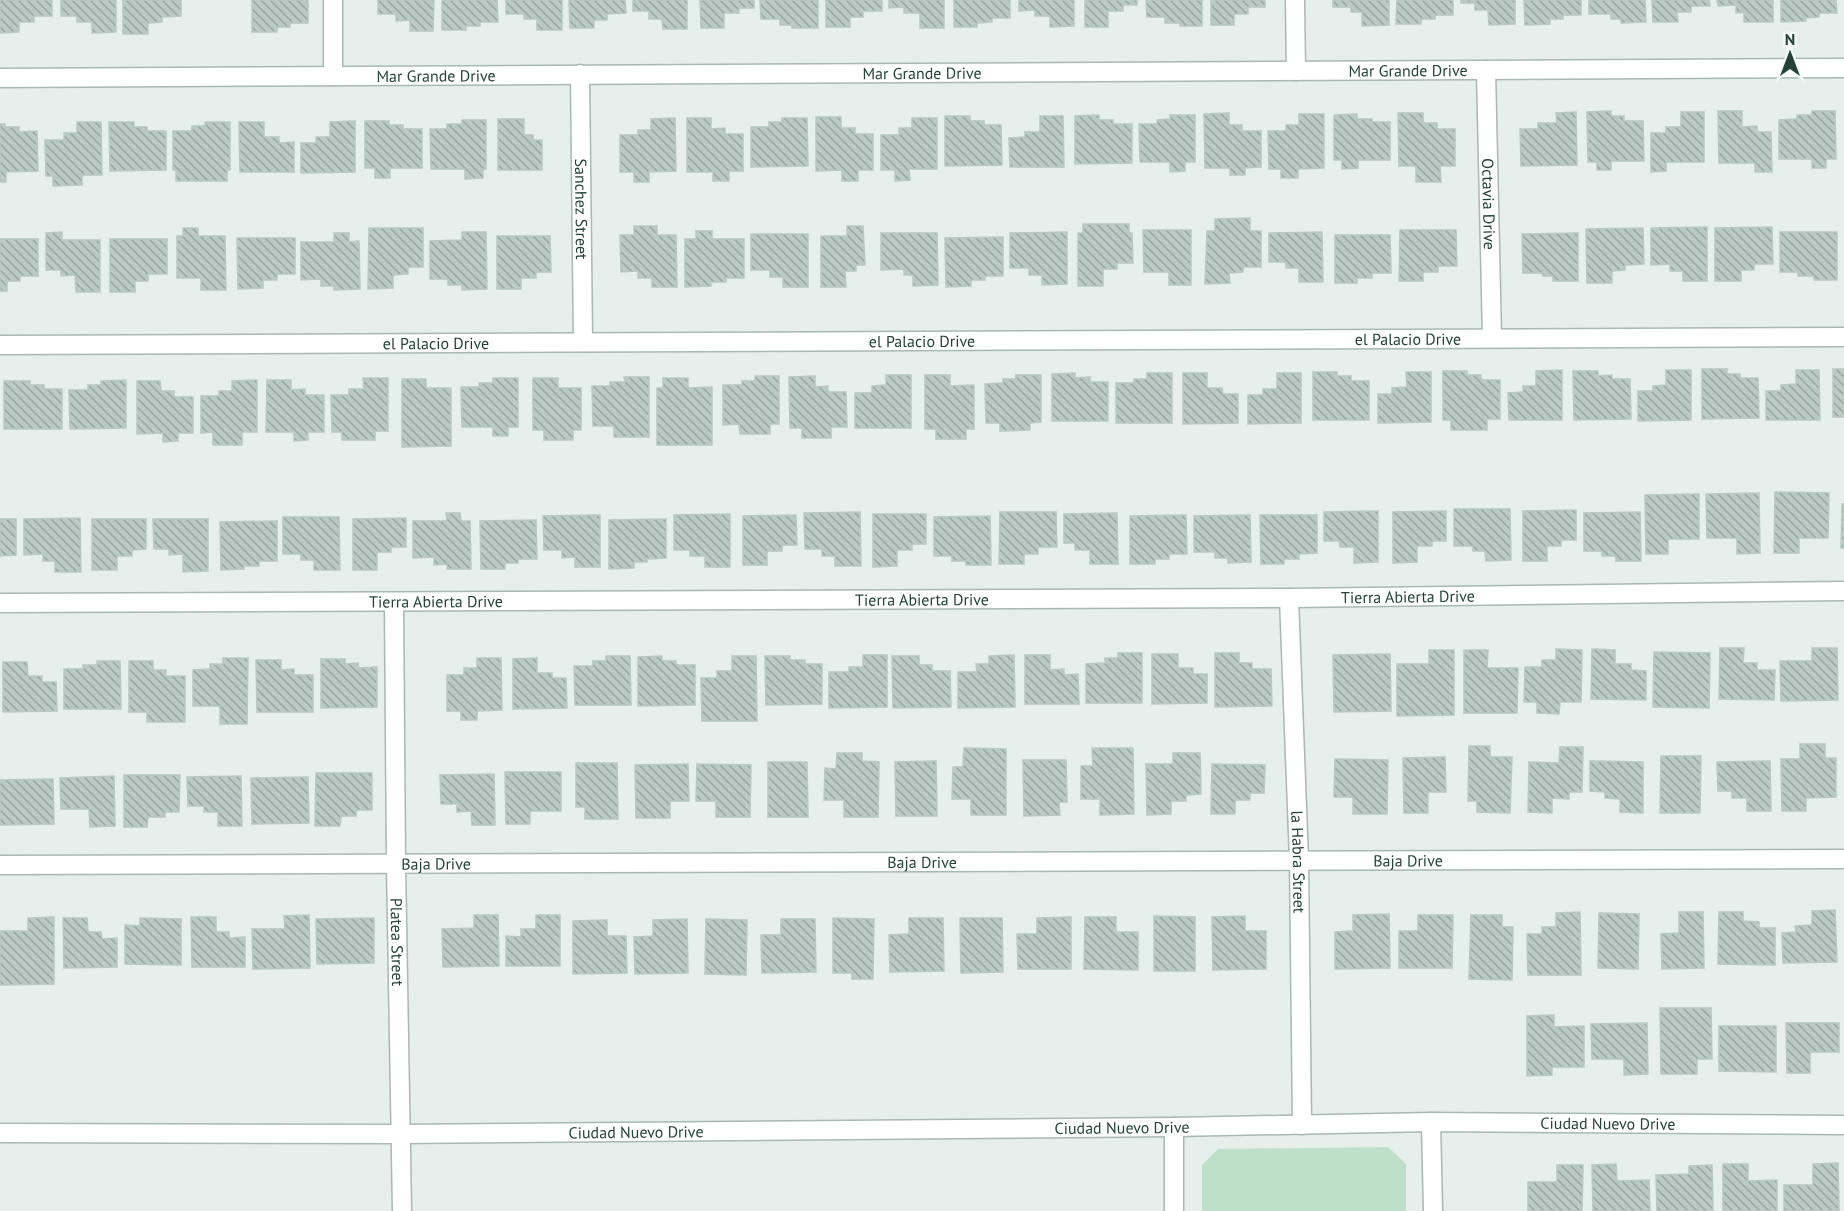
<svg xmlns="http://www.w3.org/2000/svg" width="1844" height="1211" font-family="'PT Sans',sans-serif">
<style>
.park{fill:#bfe0c8}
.building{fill:url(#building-back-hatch);stroke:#b8c9c2;stroke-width:1.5}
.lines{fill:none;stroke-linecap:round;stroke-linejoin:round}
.minor-casing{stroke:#a8b8b2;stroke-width:21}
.minor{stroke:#fff;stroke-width:18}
.labels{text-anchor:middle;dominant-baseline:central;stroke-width:4.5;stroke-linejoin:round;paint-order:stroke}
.street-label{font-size:16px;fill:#24423a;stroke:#f7fbf9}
</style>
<defs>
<pattern id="building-back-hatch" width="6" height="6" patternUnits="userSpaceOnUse" patternTransform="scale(1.5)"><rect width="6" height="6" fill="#bbcac4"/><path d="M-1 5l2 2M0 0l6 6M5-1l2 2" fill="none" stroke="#98a6a0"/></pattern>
</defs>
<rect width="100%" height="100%" fill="#e6efeb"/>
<!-- park -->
<path class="park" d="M1388,1147L1406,1164V1211H1202V1165L1218,1149Z"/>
<!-- building -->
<g class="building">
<path d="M0,0H52V16H34V22H19V32L0,33Z"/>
<path d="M61,0H116V32L92,33V22H77V16H61Z"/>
<path d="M123,0H181V16L162,17V22L148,23V34H123Z"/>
<path d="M252,0H308V23H290V27H277V32H252Z"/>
<path d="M378,0H434L433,31H410V20L396,21V14H378Z"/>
<path d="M442,0H497L498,22H480V26H466V30H442Z"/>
<path d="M506,0H562V30H537V19H524V14H506Z"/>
<path d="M569,0H625L626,13L607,14V20H594V28H570Z"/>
<path d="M633,0H687V29H663L662,19H649V11H633Z"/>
<path d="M700,0H754V8H739V13H724V28H701Z"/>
<path d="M760,0H818V28H792V25H780V19H761Z"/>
<path d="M826,0H882V11H863V17H850V27H826Z"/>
<path d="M889,0H944V28H920V13H904V7L889,8Z"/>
<path d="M954,0H1010V18H992V22L977,23V27H954Z"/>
<path d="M1019,0H1074V26L1050,27V16H1035V10L1019,11Z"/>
<path d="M1085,0H1137V5H1123V11H1108V27H1085Z"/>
<path d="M1146,0H1202V26H1180V23H1165V17H1147Z"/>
<path d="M1211,0H1265V7H1248V14H1234V25H1211Z"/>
<path d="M1333,0H1389V25L1362,26V12H1351V7H1333Z"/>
<path d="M1397,0H1453V15H1435V19H1421V24H1396Z"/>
<path d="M1461,0H1515V24L1489,25L1488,10H1475V3H1461Z"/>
<path d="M1524,0H1581V15H1563V19H1550V24L1525,25Z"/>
<path d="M1589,0H1645L1646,22L1621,23V19H1611V14H1589Z"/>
<path d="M1652,0H1709L1710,6H1691V12H1677L1678,22H1653Z"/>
<path d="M1717,0H1773V22H1744V12L1736,13V5L1718,6Z"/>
<path d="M1781,0H1836L1837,13H1819V17L1805,18L1806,21L1781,22Z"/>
<path d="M1611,111V116H1624V121H1643L1644,161H1611V170H1597V162H1588L1587,112Z"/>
<path d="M1718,111H1742V127L1757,126V132H1771L1772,172H1755V163H1719Z"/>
<path d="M1812,111H1835L1836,159H1826V168H1812V159H1779V120L1797,119V115H1812Z"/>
<path d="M1576,112L1577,165L1521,166L1520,129H1538V123H1557L1556,113Z"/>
<path d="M1681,112H1704V162H1666V171L1651,172V133H1666V127H1681Z"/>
<path d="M1229,113V125H1242V131H1261V167L1245,168V175H1230V168H1205L1204,114Z"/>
<path d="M1398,113H1423V123H1437V129H1455V166H1440L1441,182H1416V166H1399Z"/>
<path d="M1299,114H1324V168L1298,169V178H1281V169H1269L1268,131H1286V125H1299Z"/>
<path d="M1357,114V119H1372V122H1390V160H1358V168L1342,169V160H1334V115Z"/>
<path d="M1099,115V120H1113V124H1132V163L1075,164V116Z"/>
<path d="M1170,115H1195V162H1185V171L1170,172V162H1140L1139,124H1157V120L1170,119Z"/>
<path d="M945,116H970V121H984V125H1001L1002,165L945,166Z"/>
<path d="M1040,116H1063L1064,167H1010L1009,138L1025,137V132H1040Z"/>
<path d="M816,117H841V128H855V134H873V170H858V181H842V170L816,171Z"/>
<path d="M675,118L676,171L649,172V182H634V172H620V135H638V130H651V119Z"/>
<path d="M687,118H711V129L725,128V134H743V171H729V181H713V172H687Z"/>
<path d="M782,118H807L808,166L751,167V127H769V122H782Z"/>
<path d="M912,118H937V169H909L910,180L895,181V170H881V135H899V128H912Z"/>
<path d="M498,119H524V135H533V140H542V170H498Z"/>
<path d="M462,120H486V169H483V178L465,179V169H431L430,129H447V124H462Z"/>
<path d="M355,121V172L301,173V143H316V137H330V122Z"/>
<path d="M365,121H389V125H403V129H422V168H390V178H375V168H365Z"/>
<path d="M77,122H101L102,175H82V185L53,186V176H46L45,140H64V133H77Z"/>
<path d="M109,122H134V127H147V131H166V170L110,171Z"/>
<path d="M205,122H230V170H227V181H176V170H173V131H192V126H205Z"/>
<path d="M239,122H264V137H279V143L294,142V172H240Z"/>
<path d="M0,124H5V127H19V132L37,131L38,171L6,172V182H0Z"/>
<path d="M1250,218V231H1261V267H1243V272L1229,273L1230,283L1205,284L1207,231H1215V219Z"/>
<path d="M1083,224H1129V233H1132L1133,263H1117V269H1103V286H1078V233H1083Z"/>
<path d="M634,226H657V235H676L677,287H652V278H638V271L621,272L620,235H634Z"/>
<path d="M847,226H863L865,265H856V271H845L846,287H821V236H847Z"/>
<path d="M1707,227V281H1683V271H1670V264L1651,265V228Z"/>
<path d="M1772,227L1773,264H1754V270H1741V281H1715V228Z"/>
<path d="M183,228H198V236H225L226,290H201V278H177V236H183Z"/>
<path d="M369,228H423V267H408V274L393,275V288L368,289Z"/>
<path d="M1643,228L1644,264L1625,265V270L1612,271V283H1587L1586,229Z"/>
<path d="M1143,230H1191V285H1169V272H1144Z"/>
<path d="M1400,230H1456L1457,266H1438V272H1423V281H1399Z"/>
<path d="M696,231H712V239H744V278H726V282H711V286L685,287V239H696Z"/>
<path d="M62,232V240H100V292H76L75,275L61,276V270H46V233Z"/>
<path d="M462,232H486L487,289L462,290V285H448V279H430V241L462,240Z"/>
<path d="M1067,232V284L1042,285V275H1029V268H1010V233Z"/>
<path d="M1322,232L1323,282H1299V268H1286V262H1269V233Z"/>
<path d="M1780,232H1837V280H1814V276H1798V272H1780Z"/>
<path d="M334,233H349V242L359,241L360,289L334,290V286H321V279L301,280V242H334Z"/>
<path d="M881,233H937L938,285L913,286V275H904V269L881,270Z"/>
<path d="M1578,233V281H1553V276H1543L1542,273H1523L1522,234Z"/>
<path d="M751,234H808V287H783V277H770V270H751Z"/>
<path d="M1335,235H1390L1391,273H1372V278H1357V283H1335Z"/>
<path d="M497,236H550L551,272H536V278H521V289H497Z"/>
<path d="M1003,237V276H985V280H971V286L946,287L945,238Z"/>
<path d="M237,238H295V274H277V280H263V288L238,289Z"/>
<path d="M0,239H38V276H20V281H7V291H0Z"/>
<path d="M110,239H167V274H148V281H135V292H110Z"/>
<path d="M1702,369H1727V374H1740V378H1758L1759,418L1702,419Z"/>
<rect x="1833" y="369" width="11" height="48"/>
<path d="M1562,370V420H1509L1508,393L1523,392V386H1536V371Z"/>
<path d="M1666,370H1691V420L1638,421V391H1653V386L1666,385Z"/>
<path d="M1796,370H1819L1820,420H1766V391H1781V385L1796,384Z"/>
<path d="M1443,371H1467V375H1481V380H1500V419H1487V430H1451V420H1443Z"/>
<path d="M1573,371H1598V376L1612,375V379H1630L1631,419L1574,420Z"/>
<path d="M1313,372H1337V376H1351V381H1369V420H1313Z"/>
<path d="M1406,372H1431V422L1378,423V394H1392V388L1407,387Z"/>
<path d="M1075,373V378L1090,377V382H1108V421H1052V374Z"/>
<path d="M1147,373H1172V423H1116V383H1134V379H1147Z"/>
<path d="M1183,373H1207V388H1222L1223,394H1238V423L1183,424Z"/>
<path d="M1277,373H1301V423L1248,424V395H1263V389H1277Z"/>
<path d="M886,375H911V428H855V393H872V386L886,385Z"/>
<path d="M925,375H950V386L974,385V429H966V439H936V429H925Z"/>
<path d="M1016,375H1041V422L1030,423V430L1000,431V423H986L985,384L1003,383V379H1016Z"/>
<path d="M755,376H779V424H770V434H740L739,424L723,425V385H742V381H755Z"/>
<path d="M815,376V387L828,386V392H846L847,427H831V438H802V428H790L789,377Z"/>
<path d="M624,377H649V437H614V426H593L592,386H610V382H625Z"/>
<path d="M363,378H388V431H375V440H342V432H332L331,395H349V389H364Z"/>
<path d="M493,378H518V427H508V436H493V427H462L461,387H479V383H493Z"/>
<path d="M533,378H558V388H581V430H573V440H544V430H533Z"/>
<path d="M663,378H688V388L712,387V445H657V388H663Z"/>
<path d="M402,379H426V388H451V446L402,447Z"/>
<path d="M126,380V428L70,429L69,390H88V385H101V381Z"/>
<path d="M257,380V432H242V445H213V432L201,433V396H219V391H232V381Z"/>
<path d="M267,380H291V390L305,389V395H324V432H308V440L294,441V432H266Z"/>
<path d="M4,381H30V385H44V389H62V429H4Z"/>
<path d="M137,381H160L161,391H174V397H193V433H178V441L163,442V433L137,434Z"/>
<path d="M1775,492L1829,493L1828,538H1799V553H1774Z"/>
<path d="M1759,493L1760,553L1737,554V538H1707L1706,494Z"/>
<path d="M1699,494V539H1668V554H1646L1645,495Z"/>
<path d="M1842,504H1844V548H1841Z"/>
<path d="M1454,509H1510L1511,560L1486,561L1485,551H1473V546H1454Z"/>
<path d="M1576,510V540H1561V546H1547V561H1523V511Z"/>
<path d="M1378,511V562L1354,563V547H1340L1339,541H1324V512Z"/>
<path d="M1446,511V541H1432V546H1417V562L1393,563V512Z"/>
<path d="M860,512L861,566H835V556H822V549H805L804,513Z"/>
<path d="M1000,512H1056L1057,547H1038V554H1024V564H999Z"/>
<path d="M1640,512L1641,561H1616V556H1602V551H1584V513Z"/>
<path d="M446,513H460L461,521H470L471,569H447V564L434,565V557L413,558V521H447Z"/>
<path d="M1117,513L1118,564H1090V550H1075V543H1064V514Z"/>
<path d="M730,514V567H705V556H690V550H674V515Z"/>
<path d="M873,514H926V544H912V550H897V566L873,567Z"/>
<path d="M600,515V567H575V557L562,558V550H544L543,516Z"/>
<path d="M796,515L797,545H782V551H767V565H743V516Z"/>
<path d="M1186,515L1187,554H1169V559H1155V564H1130V516Z"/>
<path d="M1250,515L1251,562L1228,563V558H1215V552H1194V516Z"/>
<path d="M1260,515H1317V553L1299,554V559H1284V564H1261Z"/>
<path d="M990,516L991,565H966V561H952V556H934V517Z"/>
<path d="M283,517H339L340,570H314V560H301V554H283Z"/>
<path d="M80,518L81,572H55V561H43V554L24,555V519Z"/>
<path d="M406,518V547H391V552H377V570H353V519Z"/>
<path d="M0,519H16V555L0,556Z"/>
<path d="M92,519H146V549L132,550V556H117V570H92Z"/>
<path d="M153,519H208V571L183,572V554L169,555V549H154Z"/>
<path d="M666,519V558L647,559V562H634V568L609,569V520Z"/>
<path d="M536,520L537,559H518V563H505V569H481L480,521Z"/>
<path d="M277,521V561H259V566H244V569L221,570L220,522Z"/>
<path d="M1720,648H1744L1743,663H1757V670H1775L1774,700L1719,699Z"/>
<path d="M1812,648H1837L1838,700L1781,701L1780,661H1812Z"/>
<path d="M1556,649L1582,650L1581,702H1560L1559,714L1537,713V702H1524L1525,667H1542V660H1556Z"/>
<path d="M1592,649L1615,650V664H1631V670L1646,671V700L1591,699Z"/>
<path d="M1429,650H1454V715L1397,716V664H1429Z"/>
<path d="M1464,650H1488L1487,668H1518L1517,713H1464Z"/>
<path d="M1654,652L1710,653L1709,708L1653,707Z"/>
<path d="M1118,653H1142V703H1086V664L1105,663V658H1118Z"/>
<path d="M1215,653H1239V663H1252V669H1271L1272,706L1215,707Z"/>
<path d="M1152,654H1178V668H1193V674H1207V703L1152,704Z"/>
<path d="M1390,654L1391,711L1334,712L1333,655Z"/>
<path d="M863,655H887V707L829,708V672H849V667H863Z"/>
<path d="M1014,655L1015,707L958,708V672H977L976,664H989V656Z"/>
<path d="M1025,655H1050V670L1064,669V675L1078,674L1079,704H1025Z"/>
<path d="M606,656H630L631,705H575L574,666H593V661H606Z"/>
<path d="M662,656V661H676V665H695V705L638,706V657Z"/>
<path d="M732,656H756L757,721H702L701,678H717V671H732Z"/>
<path d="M765,656H790V660H805V664H822V704L766,705Z"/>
<path d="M892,656H919V665H932V671H950L951,707L893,708Z"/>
<path d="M223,658H248L247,724H220V706H193V670L210,669V664H223Z"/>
<path d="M477,658H501L502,710L477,711V720H461V711H447V675H464V668H477Z"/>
<path d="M537,658V673H552V678H566L567,708L513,709V659Z"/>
<path d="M321,659H345V664L358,663L359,668L377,667V707L321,708Z"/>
<path d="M256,660H281V670L294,669V675H313V712H257Z"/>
<path d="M97,661H120L121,709H64V669H83V665H97Z"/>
<path d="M129,661H153V670H166V676H185V722H147V712H129Z"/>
<path d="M3,662H27L28,676H42V682H56L57,711L3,712Z"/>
<path d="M1800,744H1825V758H1836V797L1806,798V811H1782L1781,759H1800Z"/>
<path d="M1469,746H1490V757H1512L1510,813L1477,812V801H1468Z"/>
<path d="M1560,747H1583L1582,792H1569V799L1552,798V813L1528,812L1529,762L1559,763Z"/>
<path d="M964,748L1006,749V815H971V799H952L953,767H963Z"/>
<path d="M1092,748H1133L1134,814L1100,815V799H1081V766H1093Z"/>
<path d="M837,753H862V761L879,762L878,817H844V800H824L825,768L836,769Z"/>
<path d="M1173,753H1200L1201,794L1186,795V801H1171V814L1147,815L1146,764H1173Z"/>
<path d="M1661,756H1701L1700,813H1660Z"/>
<path d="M1445,757L1446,792H1428V813H1404L1403,758Z"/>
<path d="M1335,759L1388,760L1387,814H1353V797H1334Z"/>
<path d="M1023,760H1066L1067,802H1059L1060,815L1024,816Z"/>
<path d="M936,761L937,816H896L895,762Z"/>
<path d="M1590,761L1643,762V813L1620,812V799L1605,798V792L1590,791Z"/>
<path d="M1770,761L1771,811H1747V798H1732V791H1718L1717,762Z"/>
<path d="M768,762H807L808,817H768Z"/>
<path d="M576,763H617L618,819H585V807H576Z"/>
<path d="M688,764L689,801H670V818H636L635,765Z"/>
<path d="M697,764L751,765L750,817H716V801H696Z"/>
<path d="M1212,764L1265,765L1264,793H1250V800H1235V814H1211Z"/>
<path d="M505,772H561V811H530V824H506Z"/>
<path d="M316,773H372V810H356V816H341L340,826H315Z"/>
<path d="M494,774L495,825H472L471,811L457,812V804H441L440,775Z"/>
<path d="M124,775H180L179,812H165V817H148L147,827H124Z"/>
<path d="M114,776L115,826L90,827L89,809H61L60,778Z"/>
<path d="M241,776L242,826H218V812H204V806H188L187,777Z"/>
<path d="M308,777L309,823L252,824L251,778Z"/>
<path d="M53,779L54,824L0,825V780Z"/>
<path d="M1835,910L1837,962L1783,963L1782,933L1796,932L1795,926L1812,925V911Z"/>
<path d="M1580,912L1581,975H1528L1527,934H1542V927H1556V913Z"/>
<path d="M1679,912H1703L1704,968L1662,969L1661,934L1679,933Z"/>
<path d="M1719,912H1743V921L1759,922V928H1775V965L1718,964Z"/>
<path d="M1599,913L1639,914L1638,969L1598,968Z"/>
<path d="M1389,914L1390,968L1335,969V932L1353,931V915Z"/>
<path d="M309,915L310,968L253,969L252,929H285L284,916Z"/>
<path d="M474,915H498L499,966L443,967L442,929L474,928Z"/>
<path d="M536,915H560V966H506V936L521,937V929H536Z"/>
<path d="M1418,915H1453L1452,968H1399V931H1418Z"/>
<path d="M1471,915H1502V927H1513L1512,980L1469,979Z"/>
<path d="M1154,916L1195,917V971H1154Z"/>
<path d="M1245,916V931H1266V969L1213,970L1212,917Z"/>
<path d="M54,917V984L0,985V931H28V918Z"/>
<path d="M191,917H216V932H229V938L245,937V967H192Z"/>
<path d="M1071,917V969H1018L1017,934H1037V918Z"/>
<path d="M1085,917H1116V932H1138V970L1084,969Z"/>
<path d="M63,918H87L88,932H101L102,939L117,938V967L64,968Z"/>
<path d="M140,918L181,919V965L125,964V925L140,926Z"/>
<path d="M374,918V963L317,964L316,919Z"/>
<path d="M833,918L874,919L873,979H852V973H833Z"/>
<path d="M909,918H943L944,971L890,972L889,935L909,934Z"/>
<path d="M960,918H1002L1003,972L961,973Z"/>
<path d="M687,919L688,973L635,974L634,937L653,936V920Z"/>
<path d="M706,919L747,920L746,975L705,974Z"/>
<path d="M781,919H815L816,972L762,973L761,935H781Z"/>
<path d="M607,920V936H626L627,973L573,974V921Z"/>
<path d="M1660,1008H1711L1712,1059H1697V1074H1661Z"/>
<path d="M1554,1015V1027L1584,1026V1067H1552V1075L1527,1076V1016Z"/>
<path d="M1647,1023L1648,1074L1624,1075V1059H1592L1591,1024Z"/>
<path d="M1786,1023H1839V1052H1810V1073H1787Z"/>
<path d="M1719,1026H1776V1072L1719,1071Z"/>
<path d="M1838,1163L1839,1211H1784V1185H1813V1164Z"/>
<path d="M1616,1164L1617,1181L1649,1180L1650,1211H1593L1592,1165Z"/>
<path d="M1723,1164H1748V1181L1777,1180V1211H1723Z"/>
<path d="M1557,1165H1583L1582,1211H1528V1182H1557Z"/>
<path d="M1712,1165L1713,1211H1657L1656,1175L1689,1174V1166Z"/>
</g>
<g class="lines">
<!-- minor casing -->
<g class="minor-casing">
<g id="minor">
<path d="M333,0V76"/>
<path d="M1295,0L1296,71"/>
<path id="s1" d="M1486,70L1492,338"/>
<path id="s2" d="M580,74L583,342"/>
<path id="s3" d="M0,78L1844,68"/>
<path id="s4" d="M0,345L1844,337"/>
<path id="s5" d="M1289,598L1299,860L1302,1125"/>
<path id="s6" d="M394,602L396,864L402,1211"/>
<path id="s7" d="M0,603L1289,598L1844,591"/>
<path id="s8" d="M0,865L1844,859"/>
<path d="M1431,1122L1433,1211"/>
<path id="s9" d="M0,1133L400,1134L1174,1127L1431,1122L1844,1125"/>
<path d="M1174,1211V1127"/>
</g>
</g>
<!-- minor -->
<use href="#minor" class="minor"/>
</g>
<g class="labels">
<!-- street labels -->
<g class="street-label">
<text stroke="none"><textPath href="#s3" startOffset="1408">Mar Grande Drive</textPath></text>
<text stroke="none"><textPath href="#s3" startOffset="922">Mar Grande Drive</textPath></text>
<text stroke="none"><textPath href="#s3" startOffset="436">Mar Grande Drive</textPath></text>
<text stroke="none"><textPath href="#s1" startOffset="134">Octavia Drive</textPath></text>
<text stroke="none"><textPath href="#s2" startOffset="135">Sanchez Street</textPath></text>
<text stroke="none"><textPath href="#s4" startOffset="1408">el Palacio Drive</textPath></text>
<text stroke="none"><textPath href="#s4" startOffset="922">el Palacio Drive</textPath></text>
<text stroke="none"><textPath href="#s4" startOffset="436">el Palacio Drive</textPath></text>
<text stroke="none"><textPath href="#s7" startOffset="1408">Tierra Abierta Drive</textPath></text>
<text stroke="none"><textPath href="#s7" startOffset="922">Tierra Abierta Drive</textPath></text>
<text stroke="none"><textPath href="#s7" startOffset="436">Tierra Abierta Drive</textPath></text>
<text stroke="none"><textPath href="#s8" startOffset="1408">Baja Drive</textPath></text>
<text stroke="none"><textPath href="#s5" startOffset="264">la Habra Street</textPath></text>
<text stroke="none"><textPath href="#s8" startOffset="922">Baja Drive</textPath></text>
<text stroke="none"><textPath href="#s8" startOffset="436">Baja Drive</textPath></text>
<text stroke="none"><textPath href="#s6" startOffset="340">Platea Street</textPath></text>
<text stroke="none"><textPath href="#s9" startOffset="1608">Ciudad Nuevo Drive</textPath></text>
<text stroke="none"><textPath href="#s9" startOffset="1122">Ciudad Nuevo Drive</textPath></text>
<text stroke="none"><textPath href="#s9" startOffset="636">Ciudad Nuevo Drive</textPath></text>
</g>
</g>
<!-- north arrow -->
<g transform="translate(1790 54)" stroke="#f7fbf9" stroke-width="4.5" paint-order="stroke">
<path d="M0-4.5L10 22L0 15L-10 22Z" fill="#24423a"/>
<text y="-9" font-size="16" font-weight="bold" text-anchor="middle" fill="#24423a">N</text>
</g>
</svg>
